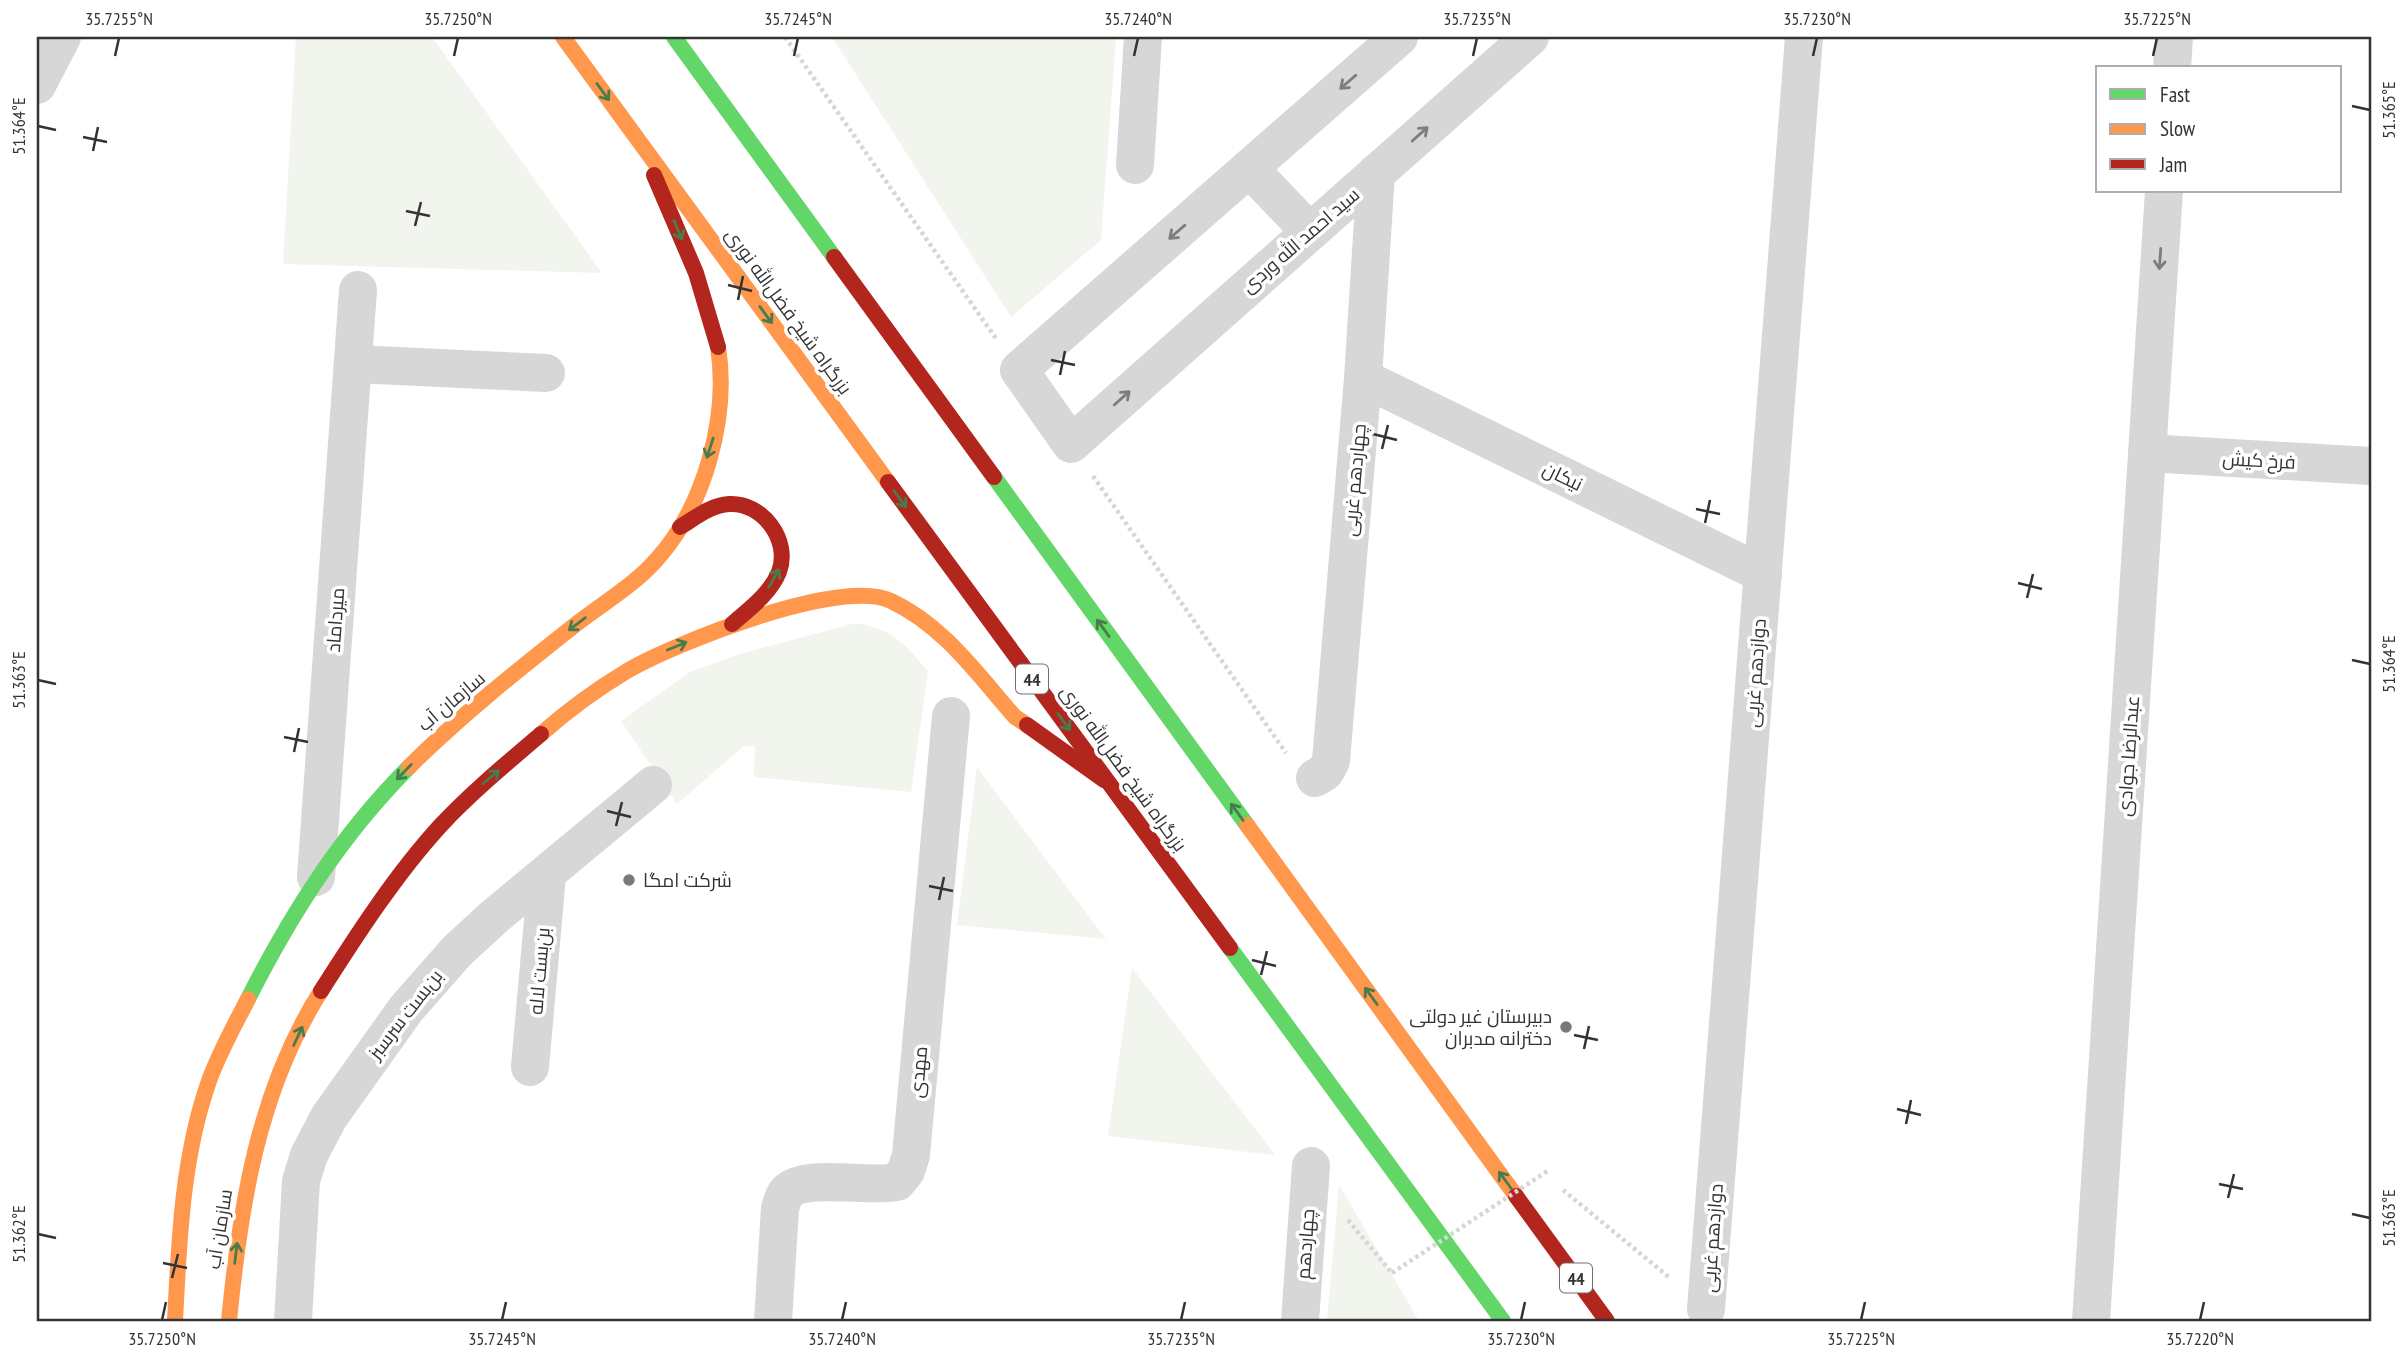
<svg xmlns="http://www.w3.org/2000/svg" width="2408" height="1358" font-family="'PT Sans Narrow',Cairo,sans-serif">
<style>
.green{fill:#f1f5ed}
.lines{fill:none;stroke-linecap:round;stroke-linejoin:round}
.path{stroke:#d6d6d6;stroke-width:4.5;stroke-dasharray:3.5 3.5;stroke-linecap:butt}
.street{stroke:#d7d7d7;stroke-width:38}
.fast{stroke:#63d668;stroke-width:16}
.slow{stroke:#ff974d;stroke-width:16}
.jam{stroke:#b3261e;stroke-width:16}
.path-bridge{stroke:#d6d6d6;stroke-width:4.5;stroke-dasharray:3.5 3.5;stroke-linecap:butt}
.oneway{stroke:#7d7d7d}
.oneway2{stroke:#497c4b}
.ticks{fill:none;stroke:#333;stroke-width:2.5}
.poi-dot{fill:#7a7a7a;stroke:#fff;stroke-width:2.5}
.labels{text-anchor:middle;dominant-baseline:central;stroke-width:7;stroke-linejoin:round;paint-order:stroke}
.shield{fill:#fff;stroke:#707070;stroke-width:2}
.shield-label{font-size:18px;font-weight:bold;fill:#333}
.street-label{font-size:19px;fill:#333;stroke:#fff}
.poi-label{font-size:19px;fill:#333;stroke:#fff;text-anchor:start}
.neatline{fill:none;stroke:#333;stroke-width:2.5}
.ticks-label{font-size:18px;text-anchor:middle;fill:#333}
</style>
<rect width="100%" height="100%" fill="#fff"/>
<!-- green -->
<g class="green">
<path d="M296,37H432L602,273L283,264Z"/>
<path d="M832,37H1116L1101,240L1011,317Z"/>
<path d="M856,623C894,630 904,643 928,671L911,792L754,777L755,747L744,746L677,804L621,721L690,672L740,654Z"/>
<path d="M977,767L1106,939L957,925Z"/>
<path d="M1132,968L1275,1155L1108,1136Z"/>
<path d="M1339,1185L1419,1321H1327Z"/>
</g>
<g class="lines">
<!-- path -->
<g class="path">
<path d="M785,37L997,340"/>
<path d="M1093,476L1286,753"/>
<path d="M1563,1190L1670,1278"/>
<path d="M1348,1220L1392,1273"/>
</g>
<!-- street -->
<g class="street">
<path d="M1399,37L1019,370L1071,444L1530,37"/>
<path d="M2172,68L2174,37"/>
<path d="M37,85L62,37"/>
<path d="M1135,165L1143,37"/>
<path d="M1249,168L1310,232"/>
<path d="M354,364L546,373"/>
<path d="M1363,378L1763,574"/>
<path d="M2147,453L2371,466"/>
<path d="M1315,778L1325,772L1331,761L1363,378L1376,173"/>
<path d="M316,877L358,290"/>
<path d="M530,1067L547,875"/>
<path d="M1706,1309L1804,37"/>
<path d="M293,1321L301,1181L309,1155L329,1117L406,1009L457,951L494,917L653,785"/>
<path d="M773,1321L780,1208C782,1203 783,1196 787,1192C805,1173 869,1188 897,1182L906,1171L911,1155L951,716"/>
<path d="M1300,1321L1311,1166"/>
<path d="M2091,1321L2164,191"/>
</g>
<!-- fast -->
<g class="fast">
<path d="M674,37L834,257"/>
<path d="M994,477L1247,825"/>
<path d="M1230,948L1503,1321"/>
<path d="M248,999C291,914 341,835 409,767"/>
</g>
<!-- slow -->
<g class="slow">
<path d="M563,37L888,482"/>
<path d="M541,734C567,711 597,689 627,671C675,643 841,577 891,601C943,625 978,675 1015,717L1027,725"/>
<path d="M409,767C460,716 518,670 575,625C603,603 635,585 658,558C705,505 729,416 718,347"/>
<path d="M1247,825L1516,1196"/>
<path d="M175,1321C179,1242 182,1157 209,1081C219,1053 234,1026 248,999"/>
<path d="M229,1321C240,1207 258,1090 321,991"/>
</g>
<!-- jam -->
<g class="jam">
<path d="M654,175L696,273L718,347"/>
<path d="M834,257L994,477"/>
<path d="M888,482L1230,948"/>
<path d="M680,527C695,518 711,505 729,504C762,502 791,540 779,572C770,594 749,609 732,624"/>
<path d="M1027,725L1104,780"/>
<path d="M321,991C356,936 396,874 441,825C472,792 507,763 541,734"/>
<path d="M1516,1196L1607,1321"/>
</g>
<!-- path-bridge -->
<path class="path-bridge" d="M1392,1273L1549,1170"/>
</g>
<!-- one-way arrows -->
<defs><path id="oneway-shaft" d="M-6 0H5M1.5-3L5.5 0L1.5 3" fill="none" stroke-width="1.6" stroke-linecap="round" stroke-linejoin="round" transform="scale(1.75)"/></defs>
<g class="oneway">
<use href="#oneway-shaft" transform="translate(1348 82) rotate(139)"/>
<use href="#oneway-shaft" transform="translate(1420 134) rotate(-42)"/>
<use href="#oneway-shaft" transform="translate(1177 232) rotate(139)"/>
<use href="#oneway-shaft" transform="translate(2160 259) rotate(94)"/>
<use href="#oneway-shaft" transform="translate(1122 398) rotate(-42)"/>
</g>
<g class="oneway2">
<use href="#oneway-shaft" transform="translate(603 92) rotate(54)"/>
<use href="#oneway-shaft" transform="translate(678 230) rotate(67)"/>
<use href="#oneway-shaft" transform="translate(766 315) rotate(54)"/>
<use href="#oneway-shaft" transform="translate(710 448) rotate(108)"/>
<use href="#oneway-shaft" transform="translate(900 499) rotate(54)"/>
<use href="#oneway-shaft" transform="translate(774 578) rotate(-60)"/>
<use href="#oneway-shaft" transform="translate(577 624) rotate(143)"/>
<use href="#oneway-shaft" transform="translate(1103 628) rotate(-126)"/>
<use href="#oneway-shaft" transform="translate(677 646) rotate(-22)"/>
<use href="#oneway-shaft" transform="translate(1064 722) rotate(54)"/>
<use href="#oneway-shaft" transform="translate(404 772) rotate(134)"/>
<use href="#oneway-shaft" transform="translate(491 777) rotate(-40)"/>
<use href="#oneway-shaft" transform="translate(1237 812) rotate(-126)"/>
<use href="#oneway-shaft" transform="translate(1371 996) rotate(-126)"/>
<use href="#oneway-shaft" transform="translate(298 1036) rotate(-65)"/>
<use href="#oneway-shaft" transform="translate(1505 1180) rotate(-126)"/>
<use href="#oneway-shaft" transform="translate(236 1253) rotate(-83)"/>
</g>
<!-- ticks -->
<path class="ticks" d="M115,56L119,38M454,56L458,38M794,56L798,38M1134,56L1138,38M1473,56L1477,38M1813,56L1817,38M2153,56L2157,38M2352,106L2370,110M38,126L56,130M83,137L107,142M93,151L98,127M406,211L430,216M415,226L421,202M728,285L752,291M738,300L743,276M1051,360L1075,365M1060,375L1065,351M1373,434L1397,440M1382,449L1388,425M1696,509L1720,514M1705,523L1710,500M2018,583L2042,589M2027,598L2033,574M2352,660L2370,664M38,680L56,684M284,737L308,742M294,752L299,728M607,811L631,817M616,826L622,802M929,886L953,891M939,900L944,877M1252,960L1276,966M1261,975L1267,951M1574,1035L1598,1040M1584,1049L1589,1026M1897,1109L1921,1115M1906,1124L1911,1100M2219,1184L2243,1189M2228,1198L2234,1174M2352,1214L2370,1218M38,1234L56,1238M163,1263L187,1268M172,1278L178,1254M162,1320L166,1302M502,1320L506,1302M842,1320L846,1302M1181,1320L1185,1302M1521,1320L1525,1302M1861,1320L1865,1302M2200,1320L2204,1302"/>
<!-- markers -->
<g class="poi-dot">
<circle cx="629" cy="880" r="7"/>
<circle cx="1566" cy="1027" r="7"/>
</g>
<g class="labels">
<!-- shield labels -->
<g class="shield">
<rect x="1016" y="664.5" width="32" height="29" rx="5"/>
<rect x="1560" y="1263.5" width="32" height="29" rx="5"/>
</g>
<g class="shield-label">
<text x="1032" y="679">44</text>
<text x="1576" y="1278">44</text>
</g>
<!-- street labels -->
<g class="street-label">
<text transform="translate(1300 240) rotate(-41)">سید احمد الله وردی</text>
<text transform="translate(789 311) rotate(54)">بزرگراه شیخ فضل‌الله نوری</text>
<text transform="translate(2259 460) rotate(3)">فرخ کیش</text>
<text transform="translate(1563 476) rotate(26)">نیکان</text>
<text transform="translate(1354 480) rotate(-85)">چهاردهم غربی</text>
<text transform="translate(335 620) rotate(-86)">میرداماد</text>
<text transform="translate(1755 673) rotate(-86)">دوازدهم غربی</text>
<text transform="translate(451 701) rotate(-40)">سازمان آب</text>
<text transform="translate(2128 756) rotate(-86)">عبدالرضا جوادی</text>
<text transform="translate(1124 768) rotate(54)">بزرگراه شیخ فضل‌الله نوری</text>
<text transform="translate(539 971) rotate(-85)">بن‌بست لاله</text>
<text transform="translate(405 1014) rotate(-52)">بن‌بست سرسبز</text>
<text transform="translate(918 1072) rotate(-85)">مهدی</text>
<text transform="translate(219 1229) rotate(-81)">سازمان آب</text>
<text transform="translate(1712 1238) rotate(-86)">دوازدهم غربی</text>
<text transform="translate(1305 1244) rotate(-86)">چهاردهم</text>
</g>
<!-- poi labels -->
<g class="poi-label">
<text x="643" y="880">شرکت امگا</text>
<text x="1552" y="1016" text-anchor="end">دبیرستان غیر دولتی<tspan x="1552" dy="22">دخترانه مدبران</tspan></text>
</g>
</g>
<!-- border -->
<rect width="2408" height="1358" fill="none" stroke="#ffffff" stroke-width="77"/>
<!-- legend -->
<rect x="2096" y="66" width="245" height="126" fill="#ffffff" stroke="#adadad" stroke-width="2"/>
<rect x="2110" y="89" width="35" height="10" fill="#63d668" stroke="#adadad" stroke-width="2"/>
<text x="2160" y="102" font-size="21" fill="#333333">Fast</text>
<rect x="2110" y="124" width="35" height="10" fill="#ff974d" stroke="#adadad" stroke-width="2"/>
<text x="2160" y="136" font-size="21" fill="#333333">Slow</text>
<rect x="2110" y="159" width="35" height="10" fill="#b3261e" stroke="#adadad" stroke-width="2"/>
<text x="2160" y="172" font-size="21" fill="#333333">Jam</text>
<rect x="38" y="38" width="2332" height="1282" class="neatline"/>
<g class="ticks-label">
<text x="119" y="25">35.7255°N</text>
<text x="458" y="25">35.7250°N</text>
<text x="798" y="25">35.7245°N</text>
<text x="1138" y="25">35.7240°N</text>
<text x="1477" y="25">35.7235°N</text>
<text x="1817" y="25">35.7230°N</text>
<text x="2157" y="25">35.7225°N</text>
<text transform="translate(2389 110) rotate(-90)" y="6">51.365°E</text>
<text transform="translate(19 126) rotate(-90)" y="6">51.364°E</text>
<text transform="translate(2389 664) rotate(-90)" y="6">51.364°E</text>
<text transform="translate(19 680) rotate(-90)" y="6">51.363°E</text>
<text transform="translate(2389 1218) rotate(-90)" y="6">51.363°E</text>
<text transform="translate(19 1234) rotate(-90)" y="6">51.362°E</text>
<text x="162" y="1345">35.7250°N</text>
<text x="502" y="1345">35.7245°N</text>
<text x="842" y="1345">35.7240°N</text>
<text x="1181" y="1345">35.7235°N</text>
<text x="1521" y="1345">35.7230°N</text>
<text x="1861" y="1345">35.7225°N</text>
<text x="2200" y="1345">35.7220°N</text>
</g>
</svg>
